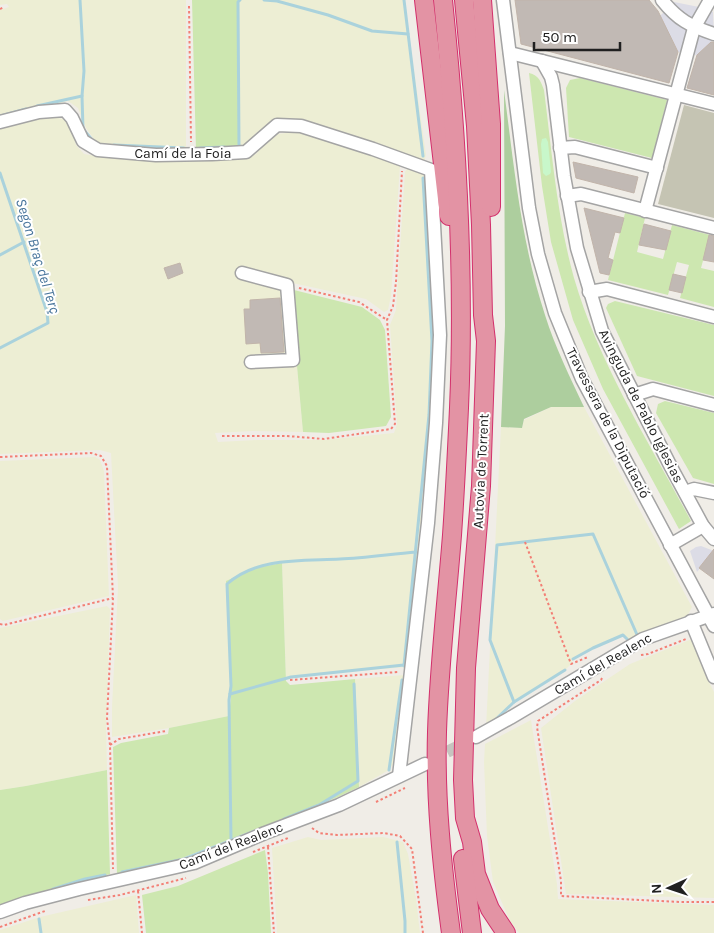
<svg xmlns="http://www.w3.org/2000/svg" width="714" height="933" font-family="Karla,sans-serif">
<style>
.construction{fill:#c5c4b3}
.farmland{fill:#edeed4}
.grass{fill:#cde7b0}
.forest{fill:#adce9e}
.park{fill:#c8f7ca}
.plaza{fill:#dcdce6}
.lines{fill:none;stroke-linecap:round;stroke-linejoin:round}
.stream{stroke:#aad2dc;stroke-width:3}
.building{fill:#c1b9b4;stroke:#c1b4aa}
.minor-tunnel{stroke:#c6c4bf;stroke-width:12;stroke-dasharray:12 6;stroke-linecap:butt}
.minor-casing{stroke:#a4a4a4;stroke-width:15}
.highway-casing{stroke:#d3306c;stroke-width:20}
.path{stroke:#f37f75;stroke-width:2;stroke-dasharray:2.5 2.5;stroke-linecap:butt}
.minor{stroke:#fff;stroke-width:12}
.highway{stroke:#e393a4;stroke-width:18}
.labels{text-anchor:middle;dominant-baseline:central;stroke-width:4;stroke-linejoin:round;paint-order:stroke}
.street-label{font-size:14px;fill:#202020;stroke:#fff}
.water-label{font-size:15px;font-style:italic;fill:#4a769c;stroke:#fff}
</style>
<rect width="100%" height="100%" fill="#f0ede7"/>
<!-- construction -->
<path class="construction" d="M684,105L714,113V218L658,204Z"/>
<!-- farmland -->
<g class="farmland">
<path d="M0,0H186V151L98,145L86,128L78,108L68,101L0,119V10L9,7L7,4L0,5Z"/>
<path d="M238,0H404L426,155L424,163L312,124L283,119L256,133L246,145L238,148Z"/>
<path d="M48,116L63,119L72,126L76,145L84,154L108,158L241,159L256,154L264,144L277,134L306,131L397,162L400,166L391,296L388,310L384,312L366,299L288,282L290,289L303,432L253,431L215,433L218,442L257,440H324L394,433L397,424L390,325L396,310L405,172L409,166L426,173L435,338L433,387L420,552L407,667L286,677L282,563L231,696L229,716L169,728L112,737V707L118,587L111,453L100,450L0,454V127Z"/>
<path d="M551,407H584L692,607L686,618L629,641L623,635L593,648L573,659L571,664L565,670L514,702L486,728L501,427L522,428L524,420Z"/>
<path d="M95,457L100,460L104,471L109,596L3,621L0,619V461Z"/>
<path d="M107,606L110,609L106,727L107,770L26,786L0,790V628Z"/>
<path d="M692,639L707,678L714,692V898L566,894L541,728L575,701L630,664Z"/>
<path d="M404,675L394,763L389,770L359,787L355,679Z"/>
<path d="M531,720L557,884L558,899L714,905V933H519L510,921L493,882L487,836L484,762L485,744Z"/>
<path d="M308,837L321,840L383,837L403,842L408,854L416,899L420,933H277L272,848Z"/>
<path d="M136,895L139,933H0V930L40,917Z"/>
</g>
<!-- grass -->
<g class="grass">
<path d="M192,0H238V148L196,150Z"/>
<path d="M529,73C539,75 541,82 544,90C552,153 557,217 574,278C599,364 649,442 691,521L679,529L603,389L573,320L551,242L542,186Z"/>
<path d="M580,78L667,100L652,158L569,137L566,88L570,80Z"/>
<path d="M625,213L645,218L637,252L663,259L672,225L710,235L701,268L714,271V307L680,298L689,265L677,262L668,295L608,280Z"/>
<path d="M290,289L362,307L380,320L385,330L391,417L386,426L329,433L303,432Z"/>
<path d="M615,301L714,325V396L637,376L606,308L608,304Z"/>
<path d="M665,401L714,413V484L693,478L656,413L658,404Z"/>
<path d="M282,563L286,681L290,685L355,679L359,787L338,797L172,862L117,874L113,747L121,743L168,734L169,728L229,716L231,696L226,581L255,568Z"/>
<path d="M107,770L110,874L30,895L0,905V790L26,786Z"/>
<path d="M265,850L268,873L271,933H146L142,895L178,886Z"/>
</g>
<!-- forest -->
<path class="forest" d="M504,90C514,166 521,242 545,315C555,347 570,377 584,407H551L524,419L522,428L501,427L505,326Z"/>
<!-- park -->
<path class="park" d="M546,138L548,142L551,172L550,174L546,176L543,173L541,144L542,139Z"/>
<!-- plaza -->
<g class="plaza">
<path d="M674,2L704,8L713,12L714,35L711,42L697,55L678,52L660,16Z"/>
<path d="M701,546L714,551L697,572L690,551L696,547Z"/>
</g>
<g class="lines">
<!-- stream -->
<g class="stream">
<path d="M264,0L277,1L328,15L372,31L408,34"/>
<path d="M404,0L423,156"/>
<path d="M82,96L83,129L94,142"/>
<path d="M37,106L82,96L84,71L80,0"/>
<path d="M0,116L26,109"/>
<path d="M114,145L184,148"/>
<path d="M235,147H239L238,2L240,0"/>
<path d="M200,148L224,147"/>
<path d="M0,173L47,312L48,323L0,348"/>
<path d="M0,255L24,242"/>
<path d="M573,659L593,648L623,635L629,641L631,640"/>
<path d="M404,666L429,415L432,341L423,178"/>
<path d="M230,694L291,677L404,665"/>
<path d="M514,702L490,640L497,545L593,534L638,637"/>
<path d="M494,721L514,702L565,670"/>
<path d="M389,770L402,680"/>
<path d="M284,819L319,805L358,781L354,684"/>
<path d="M231,840L229,700L231,686L227,584C257,557 302,561 340,559C365,558 391,554 416,552"/>
<path d="M397,842L405,921V933"/>
<path d="M122,872L184,859L255,831"/>
<path d="M53,889L85,879L105,875"/>
<path d="M39,919L41,933"/>
</g>
</g>
<!-- building -->
<g class="building">
<path d="M515,0H649L658,11L678,52L669,83L521,44Z"/>
<path d="M711,42H714V95L687,88L697,55Z"/>
<path d="M573,162L638,177L634,193L576,178Z"/>
<path d="M584,208L624,218L620,233L615,232L608,258L613,260L609,275L600,273Z"/>
<path d="M644,224L671,231L666,250L639,245Z"/>
<path d="M709,235L714,236V262L703,260Z"/>
<path d="M180,263L183,273L168,279L164,268Z"/>
<path d="M673,274L686,277L682,293L669,290Z"/>
<path d="M280,298L284,352L261,353L260,343L246,344L244,309H250V300Z"/>
<path d="M714,549V579L699,568Z"/>
</g>
<g class="lines">
<!-- minor-tunnel -->
<path class="minor-tunnel" d="M431,760L469,741"/>
<!-- minor casing -->
<g class="minor-casing">
<g id="minor">
<path d="M503,0L529,208L538,254L555,313L582,379L714,626"/>
<path d="M662,0C678,20 690,26 714,34"/>
<path d="M510,53L714,104"/>
<path d="M542,61L551,77L553,85L564,176L577,248L602,331L671,467L703,526L714,539"/>
<path d="M0,122L39,112L65,110L72,118L83,141L98,150L156,155L212,154L246,152L277,125L301,126L373,149L431,170L440,335L436,423L428,523L399,776"/>
<path d="M560,148L575,147L657,168"/>
<path d="M567,196L581,194L714,228"/>
<path d="M645,211L694,28L710,0"/>
<path d="M242,273L287,285L293,360L251,362"/>
<path d="M589,292L607,289L714,317"/>
<path d="M634,395L653,389L714,405"/>
<path d="M685,492L694,489L714,493"/>
<path d="M670,545L703,526"/>
<path d="M691,621L714,677"/>
<path d="M476,737L510,718L643,639L714,614"/>
<path d="M0,912L25,903L79,889L194,863L265,833L339,805L425,764"/>
</g>
</g>
<!-- highway casing -->
<g class="highway-casing">
<g id="highway">
<path d="M424,0L449,216"/>
<path d="M443,0C457,136 465,272 459,408C457,450 455,493 452,535C447,600 439,666 437,732C435,799 442,866 451,933"/>
<path d="M464,0L476,126L481,225L483,315L486,341L481,486L466,668L463,780L465,818L472,842L476,874L490,909L506,933"/>
<path d="M482,0L491,124V207"/>
<path d="M463,859L472,933"/>
</g>
</g>
<!-- path -->
<g class="path">
<path d="M189,6L191,142"/>
<path d="M0,9L4,7"/>
<path d="M299,288L359,302L387,320"/>
<path d="M222,436H287L324,439L391,429L395,424L387,320L393,306L396,282L402,171"/>
<path d="M0,457L91,453L101,456L107,466L113,598L107,718L110,745L113,869"/>
<path d="M525,542L571,664L588,657"/>
<path d="M0,624L4,625L113,598"/>
<path d="M641,655L648,654L686,639"/>
<path d="M602,678L601,680L538,721L537,727L561,881V896L681,902H714"/>
<path d="M290,680L398,672"/>
<path d="M110,745L119,739L166,731"/>
<path d="M376,802L405,788"/>
<path d="M312,828L319,833L337,835L384,833L400,836L412,849L423,933"/>
<path d="M268,847L274,933"/>
<path d="M253,852L288,838"/>
<path d="M138,891L142,933"/>
<path d="M88,900L120,895L186,878"/>
<path d="M0,927L45,911"/>
</g>
<!-- minor -->
<use href="#minor" class="minor"/>
<!-- highway -->
<use href="#highway" class="highway"/>
</g>
<g class="labels">
<!-- street labels -->
<g class="street-label">
<text x="183" y="153">Camí de la Foia</text>
<text transform="translate(641 406) rotate(63)">Avinguda de Pablo Iglesias</text>
<text transform="translate(608 423) rotate(63)">Travessera de la Diputació</text>
<text transform="translate(481 471) rotate(-87)">Autovia de Torrent</text>
<text transform="translate(603 664) rotate(-30)">Camí del Realenc</text>
<text transform="translate(231 846) rotate(-21)">Camí del Realenc</text>
</g>
<!-- water labels -->
<g class="water-label">
<text transform="translate(38 256) rotate(73)">Segon Braç del Terç</text>
</g>
</g>
<!-- north arrow -->
<g transform="translate(669 888) rotate(267)" stroke="#ffffff" stroke-width="4" paint-order="stroke">
<path d="M0-4L9 19L0 12L-9 19Z" fill="#202020"/>
<text y="-8" font-size="14" font-weight="bold" text-anchor="middle" fill="#202020">N</text>
</g>
<!-- scale -->
<path d="M534 42v8h86v-8" fill="none" stroke="#202020" stroke-width="2.5"/>
<text x="542" y="42" font-size="15" fill="#202020" stroke="#ffffff" stroke-width="4" paint-order="stroke">50 m</text>
</svg>
